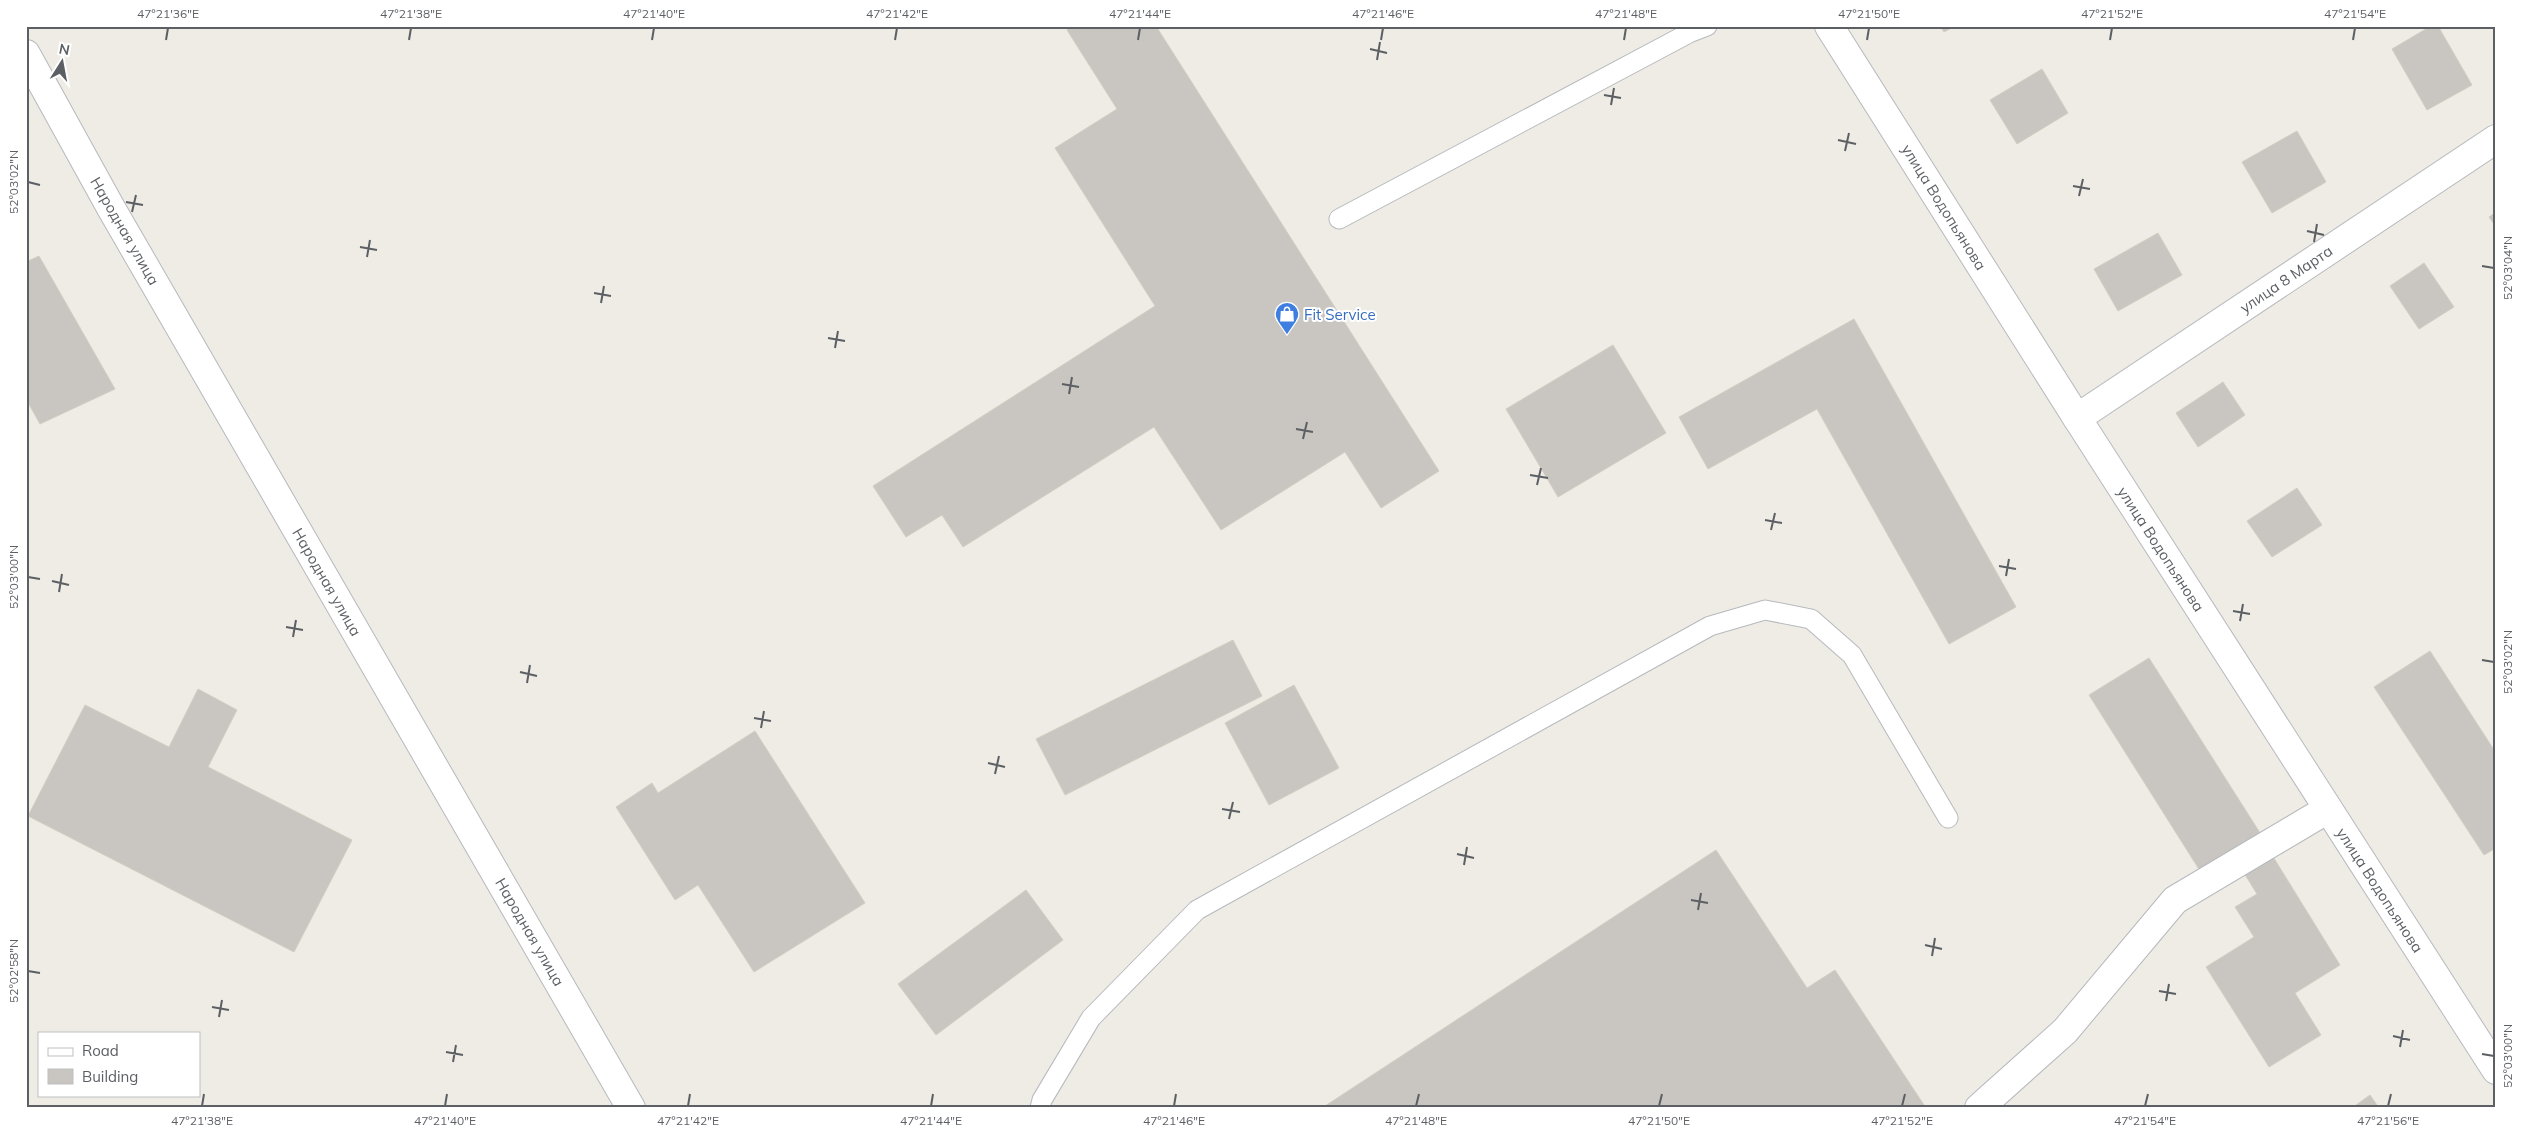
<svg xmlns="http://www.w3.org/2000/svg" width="2522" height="1134" font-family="Mulish,sans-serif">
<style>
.building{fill:#c9c6c1;stroke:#d2cec2}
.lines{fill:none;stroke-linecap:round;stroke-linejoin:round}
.lane-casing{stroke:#b6b9bd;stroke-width:21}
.street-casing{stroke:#b6b9bd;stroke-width:30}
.secondary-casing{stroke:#b7babf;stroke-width:30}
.lane{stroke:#fff;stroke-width:19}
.street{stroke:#fff;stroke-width:28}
.secondary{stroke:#fff;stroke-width:28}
.ticks{fill:none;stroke:#5c5f64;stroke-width:2}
.labels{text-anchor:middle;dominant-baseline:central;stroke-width:4;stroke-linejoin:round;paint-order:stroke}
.street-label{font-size:15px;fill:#5c5f64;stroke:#fff}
.shop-label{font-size:15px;fill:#366cbe;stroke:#fff;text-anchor:start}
.neatline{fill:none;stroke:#5c5f64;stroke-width:2}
.ticks-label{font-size:12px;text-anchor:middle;fill:#5c5f64}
</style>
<rect width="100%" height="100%" fill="#eeece4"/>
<!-- building -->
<g class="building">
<path d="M1072,26H1156L1439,471L1381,508L1345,452L1221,530L1154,427L963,547L942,515L906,537L873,486L1155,306L1055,148L1117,109L1067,30Z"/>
<path d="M1940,26H1955L1944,32Z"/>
<path d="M2431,26H2438L2472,85L2427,110L2392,49Z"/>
<path d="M2042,69L2068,113L2017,144L1990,100Z"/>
<path d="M2297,131L2326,182L2272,213L2242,162Z"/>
<path d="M2496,212V227L2489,217Z"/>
<path d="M2158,233L2182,275L2118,311L2094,269Z"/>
<path d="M39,256L115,389L40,424L26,399V262Z"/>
<path d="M2424,263L2454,307L2419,329L2390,286Z"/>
<path d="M1854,319L2016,607L1949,644L1817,409L1708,469L1679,417Z"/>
<path d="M1613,345L1666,433L1558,497L1506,409Z"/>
<path d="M2223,382L2245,415L2198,447L2176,413Z"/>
<path d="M2297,488L2322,525L2272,557L2247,521Z"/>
<path d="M1233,640L1262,696L1065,795L1036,739Z"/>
<path d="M2430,651L2496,753V848L2484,855L2374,687Z"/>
<path d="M2149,658L2262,836L2202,874L2089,695Z"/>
<path d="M1294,685L1339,768L1269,805L1225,723Z"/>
<path d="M198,689L237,710L208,767L352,840L294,952L28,816L85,705L169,747Z"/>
<path d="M755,731L865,903L754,972L698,885L675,900L616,807L652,783L658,793Z"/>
<path d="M1716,850L1807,988L1835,970L1926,1108H1322Z"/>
<path d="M2272,855L2340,965L2295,993L2321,1035L2269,1067L2206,967L2254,937L2235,907L2257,894L2244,873Z"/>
<path d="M1026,890L1063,940L936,1035L898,984Z"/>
<path d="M2370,1095L2379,1108H2352Z"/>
</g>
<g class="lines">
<!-- lane casing -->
<g class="lane-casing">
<g id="lane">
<path d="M1339,219L1689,33L1707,26"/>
<path d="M1040,1108L1042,1100L1091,1018L1197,910L1710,626L1765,610L1811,619L1852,655L1948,818"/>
</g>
</g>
<!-- street casing -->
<g class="street-casing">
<g id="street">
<path d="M1829,26L2077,418L2496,139"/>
<path d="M26,54L111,208L631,1108"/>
<path d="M1979,1108L2065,1031L2175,900L2328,809"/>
</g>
</g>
<!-- secondary casing -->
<g class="secondary-casing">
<path id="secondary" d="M2077,418L2496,1070"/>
</g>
<!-- lane -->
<use href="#lane" class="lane"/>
<!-- street -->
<use href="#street" class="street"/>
<!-- secondary -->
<use href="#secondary" class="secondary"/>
</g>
<!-- ticks -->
<path class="ticks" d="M166,40L168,28M409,40L411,28M652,40L654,28M895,40L897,28M1138,40L1140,28M1381,40L1383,28M1624,40L1626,28M1867,40L1869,28M2110,40L2112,28M2353,40L2355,28M1370,49L1387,53M1377,60L1380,42M1604,95L1621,98M1611,105L1614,88M1838,140L1856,144M1845,151L1849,133M28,182L40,185M2073,186L2090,189M2079,196L2083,179M126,202L143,205M132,212L136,195M2307,231L2324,235M2314,242L2317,224M360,247L377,250M367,257L370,240M2482,266L2494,268M594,293L611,296M601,303L604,286M828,338L845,341M835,348L838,331M1062,384L1079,387M1069,394L1072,377M1296,429L1313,432M1303,439L1307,422M1530,475L1548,478M1537,485L1541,468M1765,520L1782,523M1771,530L1775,513M1999,566L2016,569M2006,576L2009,559M28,577L40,579M52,581L69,585M59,592L62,574M2233,611L2250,614M2240,621L2243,604M286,627L303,630M293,637L296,620M2482,660L2494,662M520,672L537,676M527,683L530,665M754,718L771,721M761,728L764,711M988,763L1005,767M995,774L999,756M1222,809L1240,812M1229,819L1233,802M1457,854L1474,858M1464,865L1467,847M1691,900L1708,903M1698,910L1701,893M1925,945L1942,949M1932,956L1935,938M28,971L40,973M2159,991L2176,994M2166,1001L2169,984M212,1007L229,1010M219,1017L222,1000M2393,1036L2410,1040M2400,1047L2403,1030M446,1052L463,1055M2482,1054L2494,1056M453,1062L456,1045M202,1106L204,1094M445,1106L447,1094M688,1106L690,1094M931,1106L933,1094M1174,1106L1176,1094M1416,1106L1419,1094M1659,1106L1662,1094M1902,1106L1905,1094M2145,1106L2148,1094M2388,1106L2391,1094"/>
<!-- icons -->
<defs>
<g id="shop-pin" transform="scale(1.25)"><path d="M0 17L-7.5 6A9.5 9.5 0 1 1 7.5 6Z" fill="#3f7fe0" stroke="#fff"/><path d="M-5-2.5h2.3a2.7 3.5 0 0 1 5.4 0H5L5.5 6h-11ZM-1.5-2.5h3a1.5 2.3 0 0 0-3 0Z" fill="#fff"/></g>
</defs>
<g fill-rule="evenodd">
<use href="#shop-pin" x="1287" y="314"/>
</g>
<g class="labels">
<!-- street labels -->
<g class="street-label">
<text transform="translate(1944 207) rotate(58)">улица Водопьянова</text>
<text transform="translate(125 231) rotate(60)">Народная улица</text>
<text transform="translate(2286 279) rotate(-34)">улица 8 Марта</text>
<text transform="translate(2161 549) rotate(57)">улица Водопьянова</text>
<text transform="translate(327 582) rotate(60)">Народная улица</text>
<text transform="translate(2380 890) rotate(57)">улица Водопьянова</text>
<text transform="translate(530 932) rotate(60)">Народная улица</text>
</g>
<!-- shop labels -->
<g class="shop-label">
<text x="1304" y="314">Fit Service</text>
</g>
</g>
<!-- border -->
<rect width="2522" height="1134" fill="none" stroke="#ffffff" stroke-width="55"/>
<!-- legend -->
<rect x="38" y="1032" width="162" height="65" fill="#ffffff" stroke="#bebfc1"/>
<rect x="48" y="1048" width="25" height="8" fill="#ffffff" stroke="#bebfc1"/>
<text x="82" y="1056" font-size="15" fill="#5c5f64">Road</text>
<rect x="48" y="1069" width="25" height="15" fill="#c9c6c1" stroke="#bebfc1"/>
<text x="82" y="1082" font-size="15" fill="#5c5f64">Building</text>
<!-- north arrow -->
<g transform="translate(62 62) rotate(11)" stroke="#ffffff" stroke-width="4" paint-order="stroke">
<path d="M0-4L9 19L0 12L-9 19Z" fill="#5c5f64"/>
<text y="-8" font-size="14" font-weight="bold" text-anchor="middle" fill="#5c5f64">N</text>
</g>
<rect x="28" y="28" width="2466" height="1078" class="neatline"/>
<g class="ticks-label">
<text x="168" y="18">47°21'36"E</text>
<text x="411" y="18">47°21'38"E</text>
<text x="654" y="18">47°21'40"E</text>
<text x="897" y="18">47°21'42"E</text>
<text x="1140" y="18">47°21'44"E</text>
<text x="1383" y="18">47°21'46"E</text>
<text x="1626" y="18">47°21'48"E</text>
<text x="1869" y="18">47°21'50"E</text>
<text x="2112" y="18">47°21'52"E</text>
<text x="2355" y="18">47°21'54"E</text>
<text transform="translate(14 182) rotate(-90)" y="4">52°03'02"N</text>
<text transform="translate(2508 268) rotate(-90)" y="4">52°03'04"N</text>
<text transform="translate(14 577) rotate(-90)" y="4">52°03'00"N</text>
<text transform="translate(2508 662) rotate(-90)" y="4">52°03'02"N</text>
<text transform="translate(14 971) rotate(-90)" y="4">52°02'58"N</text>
<text transform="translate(2508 1056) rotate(-90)" y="4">52°03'00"N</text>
<text x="202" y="1125">47°21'38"E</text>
<text x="445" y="1125">47°21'40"E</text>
<text x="688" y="1125">47°21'42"E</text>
<text x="931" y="1125">47°21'44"E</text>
<text x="1174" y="1125">47°21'46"E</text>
<text x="1416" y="1125">47°21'48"E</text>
<text x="1659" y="1125">47°21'50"E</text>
<text x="1902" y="1125">47°21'52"E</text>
<text x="2145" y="1125">47°21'54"E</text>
<text x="2388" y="1125">47°21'56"E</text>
</g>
</svg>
